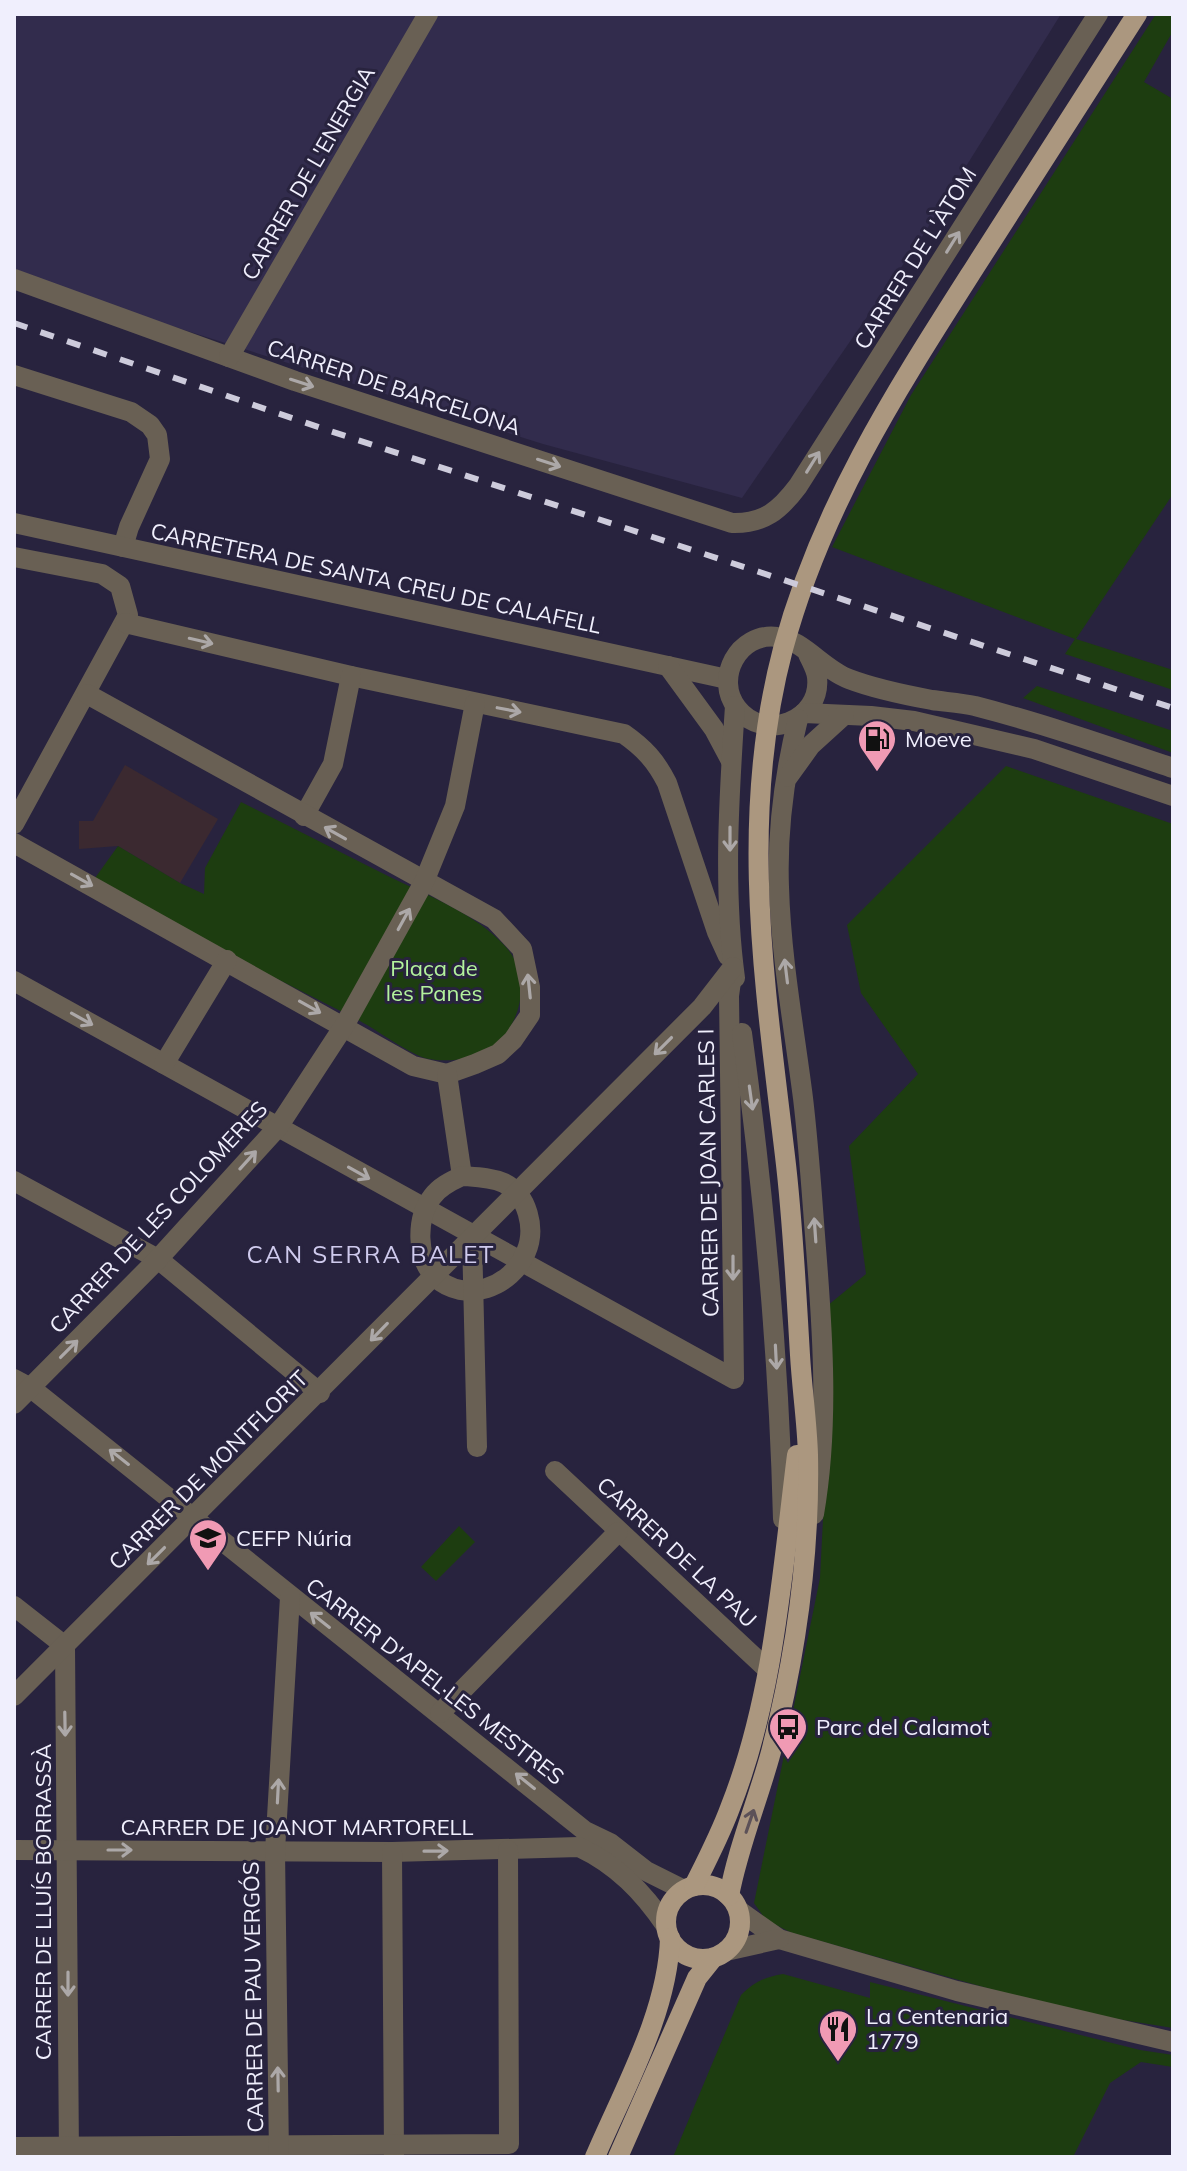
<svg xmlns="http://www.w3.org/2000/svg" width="1187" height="2171" font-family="Mulish,sans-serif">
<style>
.built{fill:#322c4d}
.medical{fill:#3b2930}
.green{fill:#1d3d10}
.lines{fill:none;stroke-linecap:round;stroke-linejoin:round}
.minor{stroke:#696054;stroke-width:20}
.major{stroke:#ab977f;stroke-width:20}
.rail{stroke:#cdcbdb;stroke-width:6;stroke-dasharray:14 14;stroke-linecap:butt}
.oneway{stroke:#aca8a8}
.oneway2{stroke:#5c5158}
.labels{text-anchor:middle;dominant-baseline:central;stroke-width:6;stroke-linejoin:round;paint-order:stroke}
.street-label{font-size:22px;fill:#f0effd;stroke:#28233e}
.poi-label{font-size:22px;fill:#f0effd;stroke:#28233e;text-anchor:start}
.park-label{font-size:22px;fill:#b3f39d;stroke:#28233e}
.neighbourhood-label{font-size:24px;letter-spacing:2px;fill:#cfcaed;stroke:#28233e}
</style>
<rect width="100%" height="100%" fill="#28233e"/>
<!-- built -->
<path class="built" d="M14,14H1061L920,240L742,498L543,444L14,276Z"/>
<!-- medical -->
<path class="medical" d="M125,765L218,819L180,883L118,846L79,849V821H93Z"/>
<!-- green -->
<g class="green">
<path d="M1156,14H1173V31L1144,82L1173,99V494L1076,639L1173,670V690L1065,654L1075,639L832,547L911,395Z"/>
<path d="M1037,686L1173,731V753L1023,698Z"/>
<path d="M1006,766L1173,824V2028L1068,2011L792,1933L766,1920L754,1903L820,1578L827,1441V1306L866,1274L849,1146L918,1074L861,993L847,925Z"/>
<path d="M241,802C291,827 342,853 392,878C431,897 476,914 505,946C534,977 521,1029 488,1051C473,1060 445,1062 429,1059C412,1056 377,1030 360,1021C270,975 180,930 90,885L118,846L180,883L204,894L205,868Z"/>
<path d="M459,1526L475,1542L436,1581L421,1567Z"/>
<path d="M783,1974L870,1998V1982L1140,2050L1173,2055V2067L1141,2062L1110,2083L1073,2157H673L741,1995C754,1982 765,1977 783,1974Z"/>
</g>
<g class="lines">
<!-- minor -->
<g class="minor">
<path d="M14,279L295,381L732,523C764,524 780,510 798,486L1098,14"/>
<path d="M229,357L428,14"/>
<path d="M14,375L131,412L150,425L157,435L160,459L129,527L123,547"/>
<path d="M14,523L727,679"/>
<path d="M14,557L102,574L120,586L128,615L14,824"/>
<path d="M125,623L351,676L624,734C644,748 656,761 667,783L717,932L728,956"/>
<path d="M808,654C811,661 816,669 817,677C822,721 764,743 737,708C714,679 738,632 777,637C802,639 824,670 849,679C875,689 905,695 932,700C946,702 961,703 975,706C1041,723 1108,746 1173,768"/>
<path d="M668,666L714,729L731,761"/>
<path d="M804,713L871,716L914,721L1034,749L1173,796"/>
<path d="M798,719C785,772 777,832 779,887C781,957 794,1028 803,1098C809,1148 812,1198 816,1248C823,1336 829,1427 814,1514"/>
<path d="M788,777L811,745L844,715"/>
<path d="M304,816L333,764L351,676"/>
<path d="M14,843L413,1066L447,1074L475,1064L498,1054L513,1040L530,1015V987L522,949L494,919L87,694"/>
<path d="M735,978C723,889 729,796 735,706"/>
<path d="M14,981L734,1379L729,996L733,967"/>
<path d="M742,1033C764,1195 779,1356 783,1519"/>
<path d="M164,1064L227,960"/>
<path d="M447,1074L462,1176"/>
<path d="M462,1176C476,1177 490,1177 504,1183C528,1195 536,1229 526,1252C512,1287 465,1305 435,1277C416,1258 416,1218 432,1197C439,1187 451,1181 462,1176Z"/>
<path d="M14,1181L158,1259L320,1393"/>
<path d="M472,1237L477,1447"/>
<path d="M14,1379L31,1388L585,1831L610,1843L646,1871L684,1890"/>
<path d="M14,1404L158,1259L278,1127L344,1026L424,882L455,806L475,703"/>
<path d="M555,1471L767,1669"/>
<path d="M14,1606L65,1646L69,2157"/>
<path d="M14,1696L702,1007L733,967"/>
<path d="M440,1713L618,1532"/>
<path d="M14,1850L392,1852L579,1847C617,1865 643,1892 666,1926"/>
<path d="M392,1852L394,2156"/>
<path d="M738,1910L779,1939L957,1991L1173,2042"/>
<path d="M726,1951L779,1939"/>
<path d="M14,2147L509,2144L508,1850"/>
<path d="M279,2157L275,1851L290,1597"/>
</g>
<!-- major -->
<g class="major">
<circle cx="703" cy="1922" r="37"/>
<path d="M694,1886C707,1860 720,1835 730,1808C774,1697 782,1573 797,1455"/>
<path d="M729,1896C738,1847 758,1800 771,1752C796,1655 810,1556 808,1455C807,1422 802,1389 800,1355C796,1289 793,1222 785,1156C765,986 738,819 783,649C822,505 896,391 975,267C1029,183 1083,99 1137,14"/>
<path d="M595,2157C624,2089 668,2012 670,1938"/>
<path d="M618,2157L697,1978L713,1958"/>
</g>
<!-- rail -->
<path class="rail" d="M14,323L321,428L1173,708"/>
</g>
<!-- one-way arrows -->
<defs><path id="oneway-shaft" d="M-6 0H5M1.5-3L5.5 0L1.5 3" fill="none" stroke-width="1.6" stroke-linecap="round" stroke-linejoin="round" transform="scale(2)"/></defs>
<g class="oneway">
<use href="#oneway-shaft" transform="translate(953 242) rotate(-58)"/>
<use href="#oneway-shaft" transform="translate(302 383) rotate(18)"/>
<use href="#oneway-shaft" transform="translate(813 462) rotate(-58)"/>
<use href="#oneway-shaft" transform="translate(549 463) rotate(18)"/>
<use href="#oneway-shaft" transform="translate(201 641) rotate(13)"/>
<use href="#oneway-shaft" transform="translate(509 710) rotate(11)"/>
<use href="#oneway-shaft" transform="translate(335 833) rotate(-151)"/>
<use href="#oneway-shaft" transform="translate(730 839) rotate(90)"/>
<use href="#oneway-shaft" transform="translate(82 880) rotate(29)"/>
<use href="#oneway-shaft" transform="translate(404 919) rotate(-61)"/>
<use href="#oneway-shaft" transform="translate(786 971) rotate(-97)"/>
<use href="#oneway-shaft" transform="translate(529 986) rotate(-96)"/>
<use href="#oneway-shaft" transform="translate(310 1007) rotate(29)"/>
<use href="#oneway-shaft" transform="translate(82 1019) rotate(29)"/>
<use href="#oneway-shaft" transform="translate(663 1046) rotate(135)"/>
<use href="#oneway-shaft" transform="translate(751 1098) rotate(82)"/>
<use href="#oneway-shaft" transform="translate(248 1160) rotate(-48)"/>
<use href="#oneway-shaft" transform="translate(359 1173) rotate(29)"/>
<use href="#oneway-shaft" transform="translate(815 1230) rotate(-94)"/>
<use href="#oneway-shaft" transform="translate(733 1268) rotate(90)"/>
<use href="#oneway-shaft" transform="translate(379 1332) rotate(134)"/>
<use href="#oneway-shaft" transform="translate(69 1349) rotate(-45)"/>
<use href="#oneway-shaft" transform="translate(776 1357) rotate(87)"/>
<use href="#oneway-shaft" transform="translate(119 1457) rotate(-142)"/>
<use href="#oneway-shaft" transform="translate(156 1556) rotate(135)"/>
<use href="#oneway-shaft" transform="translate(320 1620) rotate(-142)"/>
<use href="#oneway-shaft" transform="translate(65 1724) rotate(89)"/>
<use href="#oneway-shaft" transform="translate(525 1781) rotate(-141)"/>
<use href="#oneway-shaft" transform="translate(278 1791) rotate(-87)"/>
<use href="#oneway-shaft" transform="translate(120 1850)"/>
<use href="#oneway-shaft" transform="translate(436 1851) rotate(-1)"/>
<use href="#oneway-shaft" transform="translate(68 1984) rotate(90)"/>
<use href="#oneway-shaft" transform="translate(278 2079) rotate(-91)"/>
</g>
<use class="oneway2" href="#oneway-shaft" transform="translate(750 1821) rotate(-71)"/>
<!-- icons -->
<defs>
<g id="fuel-pin" transform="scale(2)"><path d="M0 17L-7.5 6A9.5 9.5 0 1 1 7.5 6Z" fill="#f09ab4" stroke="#28233e"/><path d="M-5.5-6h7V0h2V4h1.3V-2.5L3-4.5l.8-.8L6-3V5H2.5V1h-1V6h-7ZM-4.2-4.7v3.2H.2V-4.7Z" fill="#111"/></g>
<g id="school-pin" transform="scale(2)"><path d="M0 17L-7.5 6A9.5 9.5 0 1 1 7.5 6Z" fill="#f09ab4" stroke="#28233e"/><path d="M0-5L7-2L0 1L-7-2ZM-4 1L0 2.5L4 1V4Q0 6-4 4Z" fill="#111"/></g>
<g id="bus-pin" transform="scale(2)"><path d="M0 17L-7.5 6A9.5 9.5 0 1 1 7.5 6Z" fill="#f09ab4" stroke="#28233e"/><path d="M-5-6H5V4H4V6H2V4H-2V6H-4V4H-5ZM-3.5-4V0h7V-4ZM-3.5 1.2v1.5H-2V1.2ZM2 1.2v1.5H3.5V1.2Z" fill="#111"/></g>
<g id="restaurant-pin" transform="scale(2)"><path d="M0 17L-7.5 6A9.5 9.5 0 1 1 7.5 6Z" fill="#f09ab4" stroke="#28233e"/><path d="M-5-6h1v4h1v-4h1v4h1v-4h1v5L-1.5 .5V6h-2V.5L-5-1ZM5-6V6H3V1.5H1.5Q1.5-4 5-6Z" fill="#111"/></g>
</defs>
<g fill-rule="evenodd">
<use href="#fuel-pin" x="877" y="739"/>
<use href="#school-pin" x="208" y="1538"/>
<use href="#bus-pin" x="788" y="1727"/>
<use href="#restaurant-pin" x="838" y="2029"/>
</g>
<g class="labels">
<!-- street labels -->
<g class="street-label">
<text transform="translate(308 173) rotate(-60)">CARRER DE L'ENERGIA</text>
<text transform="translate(915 258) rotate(-58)">CARRER DE L'ÀTOM</text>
<text transform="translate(394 387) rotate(18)">CARRER DE BARCELONA</text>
<text transform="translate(376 578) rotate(12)">CARRETERA DE SANTA CREU DE CALAFELL</text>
<text transform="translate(708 1173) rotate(-91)">CARRER DE JOAN CARLES I</text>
<text transform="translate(158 1217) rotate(-47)">CARRER DE LES COLOMERES</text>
<text transform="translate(208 1470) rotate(-45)">CARRER DE MONTFLORIT</text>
<text transform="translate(677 1552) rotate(43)">CARRER DE LA PAU</text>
<text transform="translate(435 1681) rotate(38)">CARRER D'APEL·LES MESTRES</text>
<text x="297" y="1827">CARRER DE JOANOT MARTORELL</text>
<text transform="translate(43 1902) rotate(-90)">CARRER DE LLUÍS BORRASSÀ</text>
<text transform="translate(253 1997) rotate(-91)">CARRER DE PAU VERGÓS</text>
</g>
<!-- poi labels -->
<g class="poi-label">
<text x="905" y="739">Moeve</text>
<text x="236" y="1538">CEFP Núria</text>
<text x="816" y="1727">Parc del Calamot</text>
<text x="866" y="2016">La Centenaria<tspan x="866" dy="25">1779</tspan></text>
</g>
<!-- park labels -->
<g class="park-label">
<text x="434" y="968">Plaça de<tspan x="434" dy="25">les Panes</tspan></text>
</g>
<!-- neighbourhood labels -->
<g class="neighbourhood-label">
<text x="371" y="1254">CAN SERRA BALET</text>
</g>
</g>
<!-- border -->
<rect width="1187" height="2171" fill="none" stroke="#f0effd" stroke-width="32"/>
</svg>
